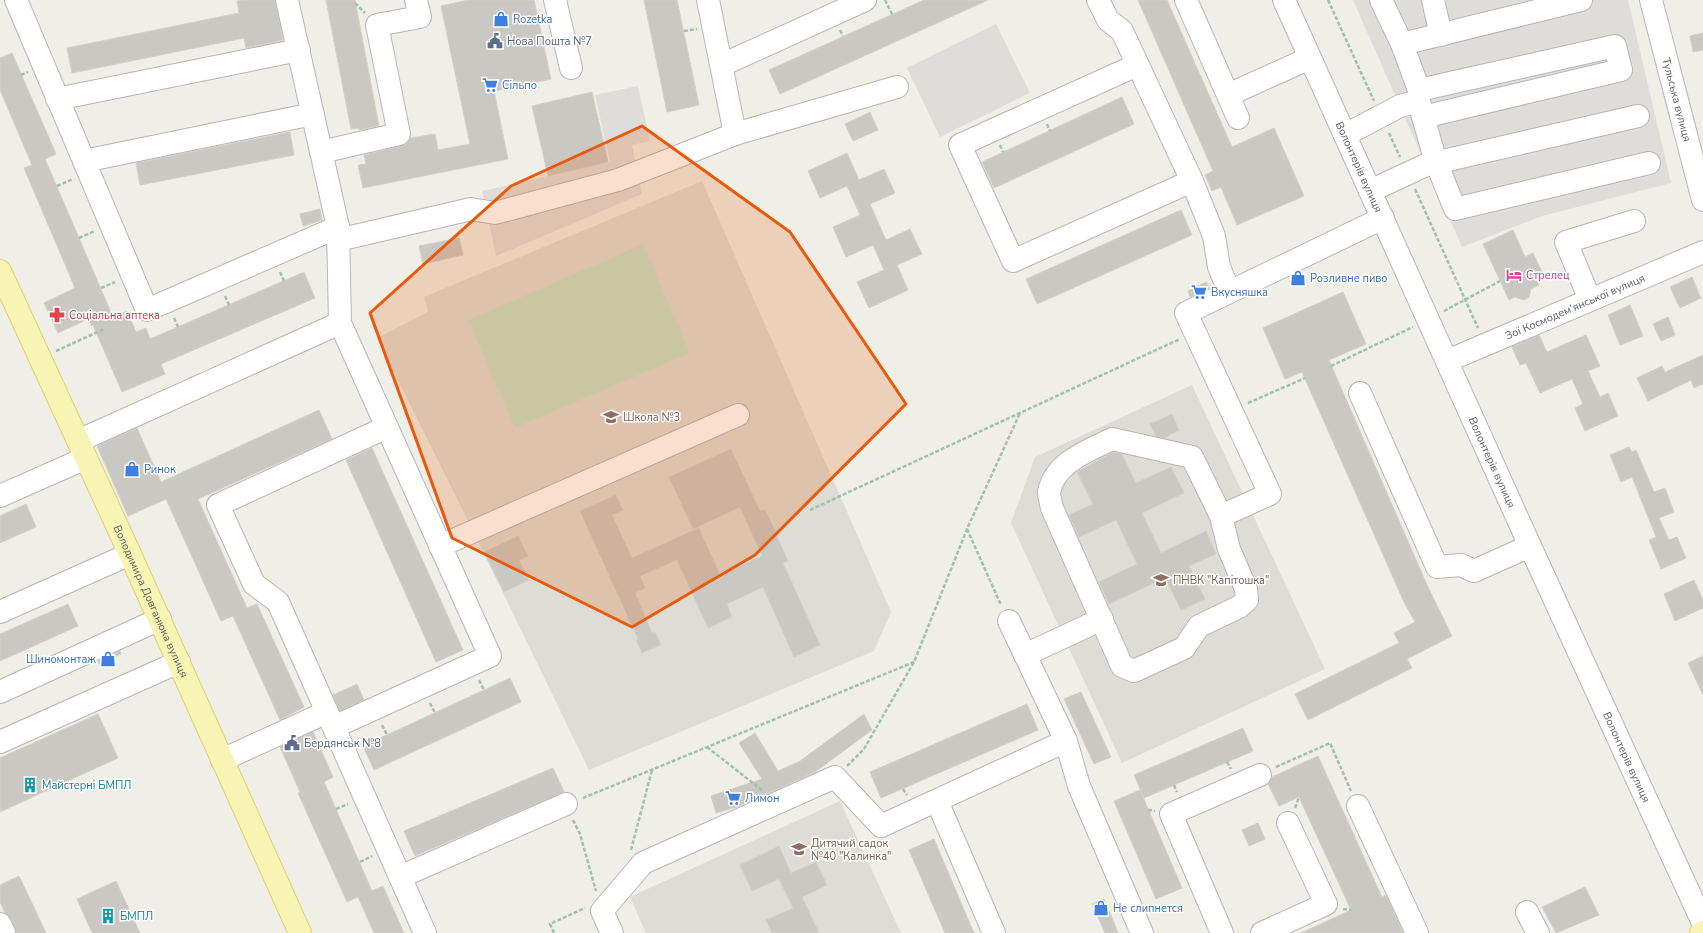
<svg xmlns="http://www.w3.org/2000/svg" width="1703" height="933" font-family="'Nunito Sans',sans-serif">
<style>
.industrial{fill:#deddd9}
.education{fill:#deddd5}
.green{fill:#c6e3ca}
.building{fill:#cac8c3;stroke:#d3d1c6}
.lines{fill:none;stroke-linecap:round;stroke-linejoin:round}
.minor-casing{stroke:#b4b6ba;stroke-width:24}
.major-casing{stroke:#e3d06c;stroke-width:24}
.path{stroke:#9fc2ad;stroke-width:2.5;stroke-dasharray:4 2;stroke-linecap:butt}
.minor{stroke:#fff;stroke-width:22}
.major{stroke:#f7f4b4;stroke-width:22}
.marked{fill:#e8590c;fill-opacity:0.2;stroke:#e8590c;stroke-width:3;stroke-linejoin:round}
.labels{text-anchor:middle;dominant-baseline:central;stroke-width:3;stroke-linejoin:round;paint-order:stroke}
.shop-label{font-size:11px;fill:#366cbe;stroke:#fff;text-anchor:start}
.service-label{font-size:11px;fill:#4e5e75;stroke:#fff;text-anchor:start}
.street-label{font-size:11px;fill:#5e6165;stroke:#fff}
.hotel-label{font-size:11px;fill:#b23c85;stroke:#fff;text-anchor:start}
.health-label{font-size:11px;fill:#be3a42;stroke:#fff;text-anchor:start}
.education-label{font-size:11px;fill:#785e54;stroke:#fff;text-anchor:start}
.culture-label{font-size:11px;fill:#0d838f;stroke:#fff;text-anchor:start}
</style>
<rect width="100%" height="100%" fill="#efeee7"/>
<g class="industrial">
<path d="M1353 0H1628L1671 183 1542 216 1462 247Z"/>
<path d="M996 24 1030 93 940 137 907 68Z"/>
<path d="M638 86 650 141 632 145 642 194 496 256 482 191 610 162 595 95Z"/>
</g>
<g class="education">
<path d="M702 181 891 612 874 651 589 770 472 529 377 338 428 312 424 297Z"/>
<path d="M1192 385 1325 669 1122 763 1011 523 1035 457Z"/>
<path d="M840 801 901 933H646L630 897Z"/>
</g>
<path class="green" d="M643 244 690 353 515 428 468 320Z"/>
<g class="building">
<path d="M244 0H275L283 40 246 48 244 38 72 73 67 48 239 13 237 1Z"/>
<path d="M326 0H355L379 126 359 130V128L351 129Z"/>
<path d="M468 0H534L551 79 494 91 508 159 363 188 358 165 366 164 364 155 402 146 407 143 411 138 435 134 438 150 470 144 441 6Z"/>
<path d="M644 0H677L699 105 667 112Z"/>
<path d="M924 0H988L780 94 769 70Z"/>
<path d="M1138 0H1167L1232 147 1274 128 1304 196 1237 225 1221 187 1212 191 1205 175 1213 171Z"/>
<path d="M1703 33V50L1693 52 1690 36Z"/>
<path d="M12 53 56 154 45 159 113 317 127 311 136 332 146 328 150 339 304 272 315 298 161 364 165 374 122 392 93 325 92 326 88 319 58 333 44 303 75 288 24 168 32 165 0 90V58Z"/>
<path d="M592 92 608 162 548 176 532 106Z"/>
<path d="M1122 97 1134 124 994 188 982 162Z"/>
<path d="M870 112 878 130 853 141 845 124Z"/>
<path d="M290 132 294 155 140 185 136 163Z"/>
<path d="M847 153 859 180 884 169 895 193 870 204 886 240 910 229 922 254 897 265 908 290 869 308 857 282 884 270 873 245 846 257 833 227 860 215 847 186 820 198 808 171Z"/>
<path d="M320 209 322 220 303 226 300 214Z"/>
<path d="M1181 210 1192 235 1037 304 1026 279Z"/>
<path d="M1513 230 1525 257 1533 253 1544 276 1536 280 1539 285 1531 289 1529 297 1524 300 1515 297 1509 300 1483 244Z"/>
<path d="M459 238 463 255 423 264 419 246Z"/>
<path d="M1692 277 1701 298 1680 308 1670 287Z"/>
<path d="M1206 282 1209 288 1190 297 1188 291Z"/>
<path d="M1343 292 1366 344 1329 360 1427 585 1452 636 1407 659 1412 668 1308 720 1295 694 1399 643 1394 633 1415 622 1404 602 1302 372 1285 379 1263 328Z"/>
<path d="M1630 305 1643 336 1620 345 1608 315Z"/>
<path d="M1668 317 1675 335 1661 341 1653 324Z"/>
<path d="M1539 335 1547 352 1586 335 1600 366 1588 371 1600 397 1608 393 1618 416 1585 431 1575 408 1583 404 1572 379 1540 393 1526 363 1520 365 1512 347Z"/>
<path d="M1703 355V384L1694 388 1691 380 1648 401 1637 378 1662 366 1665 372Z"/>
<path d="M319 410 332 439 198 499 247 608 257 604 304 707 280 720 233 616 221 621 166 499 128 516 97 446 137 428 161 482Z"/>
<path d="M1172 414 1179 430 1164 438 1156 436 1150 424Z"/>
<path d="M1629 447 1632 452 1636 450 1654 492 1665 488 1674 512 1659 518 1669 540 1677 537 1686 558 1661 569 1649 540 1656 537 1632 477 1621 482 1610 455Z"/>
<path d="M372 448 463 650 436 662 346 460Z"/>
<path d="M731 449 760 511 765 509 788 561 783 563 820 645 794 657 763 587 727 604 732 617 708 628 677 560 640 576 645 588 635 593 652 633 655 632 661 645 642 653 636 640 638 639 580 511 616 495 623 510 612 515 632 558 699 528 720 575 762 556 740 507 693 529 669 477Z"/>
<path d="M1114 452 1122 454 1136 483 1171 467 1184 493 1142 513 1161 553 1206 531 1216 554 1189 566 1205 599 1181 610 1165 578 1109 604 1099 582 1137 564 1116 520 1079 537 1069 515 1093 504 1077 472Z"/>
<path d="M26 504 36 527 0 543V516Z"/>
<path d="M518 536 528 556 519 560 529 580 504 592 484 552Z"/>
<path d="M1694 580 1703 600V608L1675 621 1664 594Z"/>
<path d="M68 604 78 626 0 661V634Z"/>
<path d="M120 651 121 654 99 664 98 661Z"/>
<path d="M1703 656V695L1688 663Z"/>
<path d="M510 678 521 702 374 770 363 746Z"/>
<path d="M357 684 364 700 340 711 333 695Z"/>
<path d="M1081 692 1111 757 1094 764 1064 699Z"/>
<path d="M1027 704 1038 730 881 798 870 772Z"/>
<path d="M98 714 118 758 0 812V758Z"/>
<path d="M864 714 872 730 815 772 740 806 716 813 711 796 762 779 739 743 755 733 778 771 800 761Z"/>
<path d="M1243 728 1253 751 1144 798 1134 775Z"/>
<path d="M313 732 333 777 324 782 372 891 383 886 404 933H374L358 897 347 902 298 793 300 792 280 747Z"/>
<path d="M1318 756 1382 897 1386 895 1403 933H1301L1351 910 1299 797 1279 806 1268 784 1272 777Z"/>
<path d="M553 768 564 792 415 856 404 831Z"/>
<path d="M1140 790 1182 888 1156 899 1114 801Z"/>
<path d="M1258 823 1265 839 1249 846 1242 830Z"/>
<path d="M934 839 970 924 974 933H945L909 850Z"/>
<path d="M779 846 791 873 816 862 827 885 802 897 819 933H772L766 920 793 908 779 879 752 891 740 865Z"/>
<path d="M19 876 46 933H16L11 919 5 913 0 902V885Z"/>
<path d="M116 881 140 933H92L77 899Z"/>
<path d="M1585 887 1599 915 1556 933 1542 907Z"/>
<path d="M1104 899 1111 915 1118 933H1105L1092 904Z"/>
</g>
<g class="lines">
<defs>
<g id="minor">
<path d="M16 0 147 310 338 227"/>
<path d="M287 0 338 227 340 323 490 656 334 727"/>
<path d="M555 0 571 68"/>
<path d="M708 0 735 134"/>
<path d="M1098 0 1108 20 1122 31 1192 181 1214 236 1219 267 1229 291"/>
<path d="M1186 0 1238 118"/>
<path id="s1" d="M1284 0 1530 546 1703 923"/>
<path d="M1381 0 1402 44 1419 90V101L1423 117 1621 70 1615 46 1419 90"/>
<path d="M1433 0 1441 35"/>
<path id="s2" d="M1651 0 1703 200"/>
<path d="M1402 44 1581 0"/>
<path d="M722 65 865 0"/>
<path d="M1137 65 960 145 1013 261 1192 181"/>
<path d="M1228 95 1310 58"/>
<path d="M57 99 299 50"/>
<path d="M1423 117 1436 162 1455 209 1649 163"/>
<path d="M1345 135 1400 106 1419 101"/>
<path d="M321 152 399 134 377 25 420 17 416 0"/>
<path d="M84 161 313 114"/>
<path d="M1370 191 1426 165 1638 116"/>
<path d="M338 240 471 209 495 213 618 180 735 134 897 87"/>
<path d="M1590 300 1566 242 1634 221"/>
<path id="s3" d="M1447 361 1703 252"/>
<path d="M1360 393 1437 567 1461 565 1474 571 1530 546"/>
<path d="M1112 439 1192 457 1221 516 1229 549 1246 589 1247 600 1239 607 1199 626 1184 648 1134 671 1122 666 1052 508C1051 503 1049 497 1049 492 1055 462 1088 451 1112 439Z"/>
<path d="M78 441 340 323"/>
<path d="M0 496 86 458"/>
<path d="M1221 516 1270 494 1186 313 1383 218"/>
<path d="M440 546 738 415"/>
<path d="M0 612 130 554"/>
<path d="M1009 621 1066 741"/>
<path d="M1025 655 1102 619"/>
<path d="M0 692 160 619"/>
<path d="M327 712 278 602 254 584 218 505 387 427"/>
<path d="M0 742 179 662"/>
<path d="M222 760 327 712 425 933"/>
<path d="M937 801 994 933"/>
<path d="M1358 806 1417 933"/>
<path d="M400 877 566 804"/>
<path d="M1527 912 1538 933"/>
<path d="M0 924 4 933"/>
<path d="M612 933 602 911 643 863 835 777 881 826 1066 741 1079 786 1142 933"/>
<path d="M1222 933 1171 814 1260 775"/>
<path d="M1262 933 1326 904 1288 823"/>
</g>
<g id="major">
<path id="s4" d="M0 271 130 554 300 933"/>
<path d="M1701 933 1703 932"/>
</g>
</defs>
<use href="#minor" class="minor-casing"/>
<use href="#major" class="major-casing"/>
<g class="path">
<path d="M885 0 892 14"/>
<path d="M1328 0 1374 101"/>
<path d="M355 3 365 13"/>
<path d="M840 30 843 36"/>
<path d="M684 31 697 29"/>
<path d="M21 75 28 72"/>
<path d="M1047 124 1050 131"/>
<path d="M1389 133 1400 157"/>
<path d="M1000 145 1003 152"/>
<path d="M57 186 73 179"/>
<path d="M1415 189 1478 328"/>
<path d="M79 238 95 231"/>
<path d="M280 272 284 281"/>
<path d="M101 288 115 282"/>
<path d="M225 296 229 305"/>
<path d="M1444 311 1500 281"/>
<path d="M174 318 178 327"/>
<path d="M56 351 104 329"/>
<path d="M1331 366 1413 327"/>
<path d="M1248 403 1305 378"/>
<path d="M810 510 1180 339"/>
<path d="M967 529 1001 605"/>
<path d="M479 680 484 690"/>
<path d="M430 703 435 713"/>
<path d="M382 725 387 735"/>
<path d="M707 747 763 791"/>
<path d="M1227 762 1231 769"/>
<path d="M847 766 864 749 914 662 967 529 1020 413"/>
<path d="M1276 767 1330 743 1351 791"/>
<path d="M1174 785 1177 792"/>
<path d="M903 789 907 795"/>
<path d="M583 798 914 662"/>
<path d="M1295 808 1299 797"/>
<path d="M336 809 348 804"/>
<path d="M1148 810 1155 811"/>
<path d="M573 820 580 834 596 891"/>
<path d="M631 850 652 770"/>
<path d="M360 862 372 856"/>
<path d="M1343 909 1351 910"/>
<path d="M554 933 550 924 585 908"/>
</g>
<use href="#minor" class="minor"/>
<use href="#major" class="major"/>
</g>
<path class="marked" d="M642 126 790 232 906 404 755 555 632 627 452 538 370 313 511 186Z"/>
<defs>
<symbol id="shop-bare" viewBox="-9 -9 18 18"><path d="M-5-2.5h2.3a2.7 3.5 0 0 1 5.4 0H5L5.5 6h-11ZM-1.5-2.5h3a1.5 2.3 0 0 0-3 0Z" fill="#3f7fe0" stroke="#fff" stroke-width="2.5" paint-order="stroke"/></symbol>
<symbol id="civic-bare" viewBox="-9 -9 18 18"><path d="M-.6-6.5H3V-4.5H.6V-3L4-1V1h2V6H-6V1h2V-1L-.6-3ZM-1.2 2.5V6h2.4V2.5Z" fill="#5c6f8a" stroke="#fff" stroke-width="2.5" paint-order="stroke"/></symbol>
<symbol id="supermarket-bare" viewBox="-9 -9 18 18"><path d="M-6-5.5h2.5l.6 2H6L4.5 2H-2.5L-4.4-4H-6ZM-1.5 3.2a1.3 1.3 0 1 0 .1 0ZM3 3.2a1.3 1.3 0 1 0 .1 0Z" fill="#3f7fe0" stroke="#fff" stroke-width="2.5" paint-order="stroke"/></symbol>
<symbol id="hotel-bare" viewBox="-9 -9 18 18"><path d="M-6-4.5h1.5V1H6V5H4.5V3h-9V5H-6ZM-4 0a1.8 1.8 0 1 1 3.6 0ZM.5 0V-2.5h3Q6-2.5 6 0Z" fill="#d1479c" stroke="#fff" stroke-width="2.5" paint-order="stroke"/></symbol>
<symbol id="pharmacy-bare" viewBox="-9 -9 18 18"><path d="M-2-6h4v4h4v4h-4v4h-4v-4h-4v-4h4Z" fill="#e0444e" stroke="#fff" stroke-width="2.5" paint-order="stroke"/></symbol>
<symbol id="school-bare" viewBox="-9 -9 18 18"><path d="M0-5L7-2L0 1L-7-2ZM-4 1L0 2.5L4 1V4Q0 6-4 4Z" fill="#8d6e63" stroke="#fff" stroke-width="2.5" paint-order="stroke"/></symbol>
<symbol id="building-bare" viewBox="-9 -9 18 18"><path d="M-4-6H4V6H1V3H-1V6H-4ZM-2.5-4.3h1.7v1.8h-1.7ZM.8-4.3h1.7v1.8H.8ZM-2.5-1h1.7V.8h-1.7ZM.8-1h1.7V.8H.8Z" fill="#0f9aa8" stroke="#fff" stroke-width="2.5" paint-order="stroke"/></symbol>
</defs>
<g fill-rule="evenodd">
<use href="#shop-bare" x="490" y="8" width="22" height="22"/>
<use href="#civic-bare" x="484" y="30" width="22" height="22"/>
<use href="#supermarket-bare" x="479" y="74" width="22" height="22"/>
<use href="#hotel-bare" x="1503" y="264" width="22" height="22"/>
<use href="#shop-bare" x="1287" y="267" width="22" height="22"/>
<use href="#supermarket-bare" x="1188" y="281" width="22" height="22"/>
<use href="#pharmacy-bare" x="46" y="304" width="22" height="22"/>
<use href="#school-bare" x="600" y="406" width="22" height="22"/>
<use href="#shop-bare" x="121" y="458" width="22" height="22"/>
<use href="#school-bare" x="1150" y="569" width="22" height="22"/>
<use href="#shop-bare" x="97" y="648" width="22" height="22"/>
<use href="#civic-bare" x="281" y="732" width="22" height="22"/>
<use href="#building-bare" x="19" y="774" width="22" height="22"/>
<use href="#supermarket-bare" x="722" y="787" width="22" height="22"/>
<use href="#school-bare" x="788" y="838" width="22" height="22"/>
<use href="#shop-bare" x="1090" y="897" width="22" height="22"/>
<use href="#building-bare" x="97" y="905" width="22" height="22"/>
</g>
<g class="labels">
<g class="shop-label">
<text x="513" y="19">Rozetka</text>
<text x="502" y="85">Сільпо</text>
<text x="1310" y="278">Розливне пиво</text>
<text x="1211" y="292">Вкусняшка</text>
<text x="144" y="469">Ринок</text>
<text x="96" y="659" text-anchor="end">Шиномонтаж</text>
<text x="745" y="798">Лимон</text>
<text x="1113" y="908">Не слипнется</text>
</g>
<g class="service-label">
<text x="507" y="41">Нова Пошта №7</text>
<text x="304" y="743">Бердянськ №8</text>
</g>
<g class="street-label">
<text stroke="none"><textPath href="#s2" startOffset="103">Тульська вулиця</textPath></text>
<text stroke="none"><textPath href="#s1" startOffset="183">Волонтерів вулиця</textPath></text>
<text stroke="none"><textPath href="#s3" startOffset="139">Зої Космодем’янської вулиця</textPath></text>
<text stroke="none"><textPath href="#s1" startOffset="507">Волонтерів вулиця</textPath></text>
<text stroke="none"><textPath href="#s4" startOffset="363">Володимира Довганюка вулиця</textPath></text>
<text stroke="none"><textPath href="#s1" startOffset="831">Волонтерів вулиця</textPath></text>
</g>
<g class="hotel-label">
<text x="1526" y="275">Стрелец</text>
</g>
<g class="health-label">
<text x="69" y="315">Соціальна аптека</text>
</g>
<g class="education-label">
<text x="623" y="417">Школа №3</text>
<text x="1173" y="580">ПНВК "Капітошка"</text>
<text x="811" y="843">Дитячий садок<tspan x="811" dy="13">№40 "Калинка"</tspan></text>
</g>
<g class="culture-label">
<text x="42" y="785">Майстерні БМПЛ</text>
<text x="120" y="916">БМПЛ</text>
</g>
</g>
</svg>
